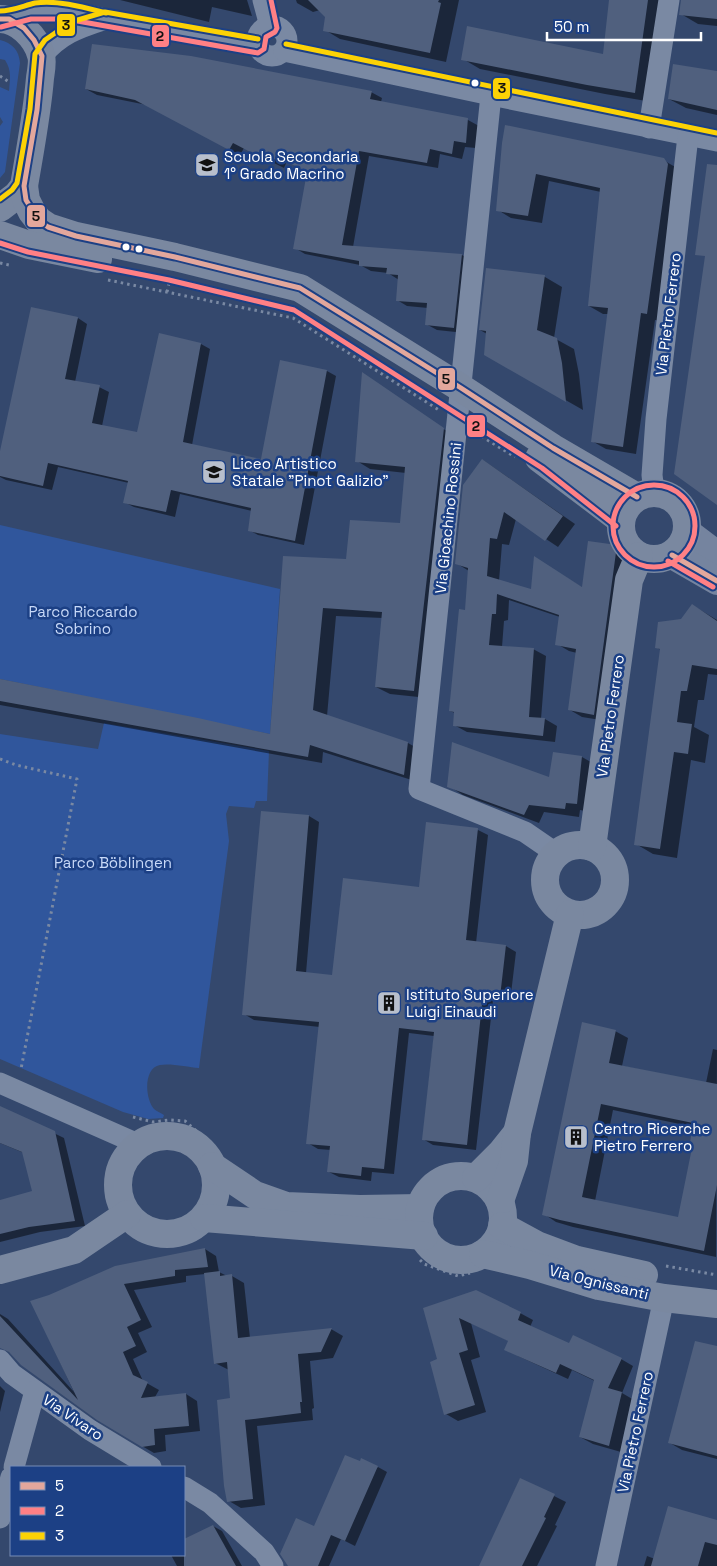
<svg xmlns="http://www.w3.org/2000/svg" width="717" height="1566" font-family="'Space Grotesk',sans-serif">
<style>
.green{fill:#30569c}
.shadow{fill:#0007;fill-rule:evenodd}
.building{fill:#50607e;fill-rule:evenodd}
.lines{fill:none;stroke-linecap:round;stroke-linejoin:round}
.path{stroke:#7a89a3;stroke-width:3;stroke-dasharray:2.5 4;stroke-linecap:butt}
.street{stroke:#7a89a3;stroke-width:21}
.secondary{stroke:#75849f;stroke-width:28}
.primary{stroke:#7a88a0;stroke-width:28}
.bus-1-casing{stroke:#1c4085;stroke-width:9}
.bus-2-casing{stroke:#1c4085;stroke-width:9}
.bus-3-casing{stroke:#1c4085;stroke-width:9}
.bus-1{stroke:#e3a79c;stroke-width:5}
.bus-2{stroke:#ff8085;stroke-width:5}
.bus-3{stroke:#fcd205;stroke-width:5}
.bus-dot{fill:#fff;stroke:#1c4085;stroke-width:2}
.labels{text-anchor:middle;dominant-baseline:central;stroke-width:5;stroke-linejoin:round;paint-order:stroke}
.poi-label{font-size:15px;fill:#fff;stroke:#1c4085;text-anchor:start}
.street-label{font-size:15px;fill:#fff;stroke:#1c4085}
.park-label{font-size:15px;fill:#c8d9f8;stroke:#1c4085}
.line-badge{stroke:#1c4085;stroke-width:2}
.pale-badge-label{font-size:14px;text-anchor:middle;font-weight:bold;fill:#111}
</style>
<rect width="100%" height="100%" fill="#34486d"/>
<g class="green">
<path d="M0 40C12 43 19 50 20 63L5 172 0 178V126L3 122 0 117V87L9 91C10 79 12 71 5 60L0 59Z"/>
<path d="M0 525 280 589 270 734 0 679Z"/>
<path d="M104 723 269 751 267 801H256L254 808 229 806 226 814 229 841 199 1068C188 1067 170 1063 160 1065 143 1068 145 1099 154 1109 156 1111 161 1113 164 1115L163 1118 148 1119 123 1112 0 1059V734L98 749Z"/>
</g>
<g class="shadow">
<path d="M120 0H247L252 16 212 7 209 22Z"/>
<path d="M296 0H459L446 62 340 39 325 30 326 16 320 10 313 12 297 3Z"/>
<path d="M611 0H666L652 102 605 94 480 69 463 59 604 55Z"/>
<path d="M682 0H717V26L698 24 681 14Z"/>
<path d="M717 73V115L686 108 669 99Z"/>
<path d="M86 89 371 92 382 98 381 102 468 120 479 126 476 148 465 147 462 159 440 154 438 168 369 156 353 247 462 255 472 261 465 333 437 330 426 324 428 308 407 306 397 300 399 280 388 273 371 271 360 265 305 254 295 248 309 172 287 161 284 168 244 148 240 155 147 105 97 95Z"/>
<path d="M503 143 663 160 677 168 661 321 655 320 636 454 606 449 592 441 609 314H603L589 306 601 192 549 181 542 223 511 218 498 210Z"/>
<path d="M487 270 545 277 562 287 554 338 574 349 579 374 583 410 485 354 487 334 480 330Z"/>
<path d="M78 318 87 324 75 382 99 387 109 392 102 426 137 433 201 344 210 349 192 445 262 461 281 361 327 371 336 376 304 545 258 535 249 530 252 511 180 494 175 517 134 507 124 502 129 483 58 467 52 490 6 480 0 477V459Z"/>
<path d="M363 374 448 432 428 698 390 694 376 687 383 618 336 616 327 716 408 743 422 751 418 782 323 752 322 763 0 705V680L271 735 285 557 347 561 401 524 406 473 370 469 357 461Z"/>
<path d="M483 460 575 524 558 547 516 519 509 545 502 544 499 581 532 590 535 558 583 588 589 542 617 546 629 553 607 721 582 717 570 710 577 653 569 651 557 644 560 617 509 600 508 620 504 621 502 647 533 649 546 656 541 719H545L557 726 555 742 467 732 454 725 455 713 450 711 466 611 469 571 456 563Z"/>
<path d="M692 605 717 620V675L708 674 704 700H698L694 727 709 735 705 763 691 760 677 858 653 854 636 844 661 650 656 647 682 620Z"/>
<path d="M582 757 596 765 591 812 580 810 579 817 544 812 539 823 463 795 449 786 551 779Z"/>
<path d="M262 812 309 816 319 822 306 973 333 976 478 830 488 835 476 943 506 946 516 952 510 1002 493 1000 476 1150 433 1145 423 1139 434 1036 409 1033 394 1174 372 1172 371 1181 339 1177 329 1172 331 1150 318 1149 308 1143 320 1027 254 1020 244 1014Z"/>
<path d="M615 1031 628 1038 622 1066 706 1083 713 1049 717 1050 716 1257 573 1227 556 1222 544 1214ZM613 1110 694 1127 691 1142 694 1144 679 1218 595 1201Z"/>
<path d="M0 1107 64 1138 85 1226 40 1232 0 1242V1201L34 1192 24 1153 0 1143Z"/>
<path d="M205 1249 216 1256 219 1272 227 1276H232L244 1283 250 1338 331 1329 343 1336 333 1358 310 1361 314 1408 312 1409 313 1420 257 1426 265 1505 241 1508 229 1501 232 1400 229 1370 215 1363 205 1274 186 1276V1282L134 1290 152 1327 138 1333 147 1352 133 1359 143 1381 159 1390 155 1397 186 1394 197 1401 200 1431 165 1435 166 1451 154 1453 142 1446 13 1354 0 1346V1314L8 1319 74 1392 32 1302Z"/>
<path d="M424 1309 520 1313 533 1320 530 1327 569 1345 621 1359 633 1366 622 1393 634 1400 621 1452 593 1444 580 1437 595 1381 572 1370 568 1379 518 1356 509 1341 471 1323 480 1357 471 1360 486 1412 458 1421 446 1414 438 1360Z"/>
<path d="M717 1348V1459L682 1450 670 1443Z"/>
<path d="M0 1386 5 1391 0 1412Z"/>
<path d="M378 1467 387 1472 355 1546 341 1539 329 1566H289L314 1527Z"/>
<path d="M520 1479 566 1502 555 1525 557 1526 537 1566H480Z"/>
<path d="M717 1521V1566H644L647 1556 655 1559Z"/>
<path d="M213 1526 222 1531 242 1566H177L171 1555H184V1541Z"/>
</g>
<g class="building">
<path d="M308 0H439L438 2 441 3 430 53 323 31 325 17Z"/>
<path d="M609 0H648L635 93 587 85 461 60 467 26 603 54Z"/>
<path d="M681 0H717V19L679 15Z"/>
<path d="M92 44 191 56 372 91 370 99 468 118 466 143 454 141 452 154 430 149 427 163 359 151 342 245 462 254 454 328 425 325 427 303 396 301 398 275 386 274 387 268 359 266V261L293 249 307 172 276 156 273 164 233 143 229 150 135 100 85 89Z"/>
<path d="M673 64 717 71V110L668 99Z"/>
<path d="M505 125 664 158 668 164 647 314 641 313 623 447 591 442 608 308 588 306 600 188 536 174 528 216 496 211 502 143Z"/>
<path d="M707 164 717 165V505L674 474 705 256 695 255Z"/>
<path d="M486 268 545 275 537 330 557 338 562 363 566 402 484 355 486 331 479 330Z"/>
<path d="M31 307 78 317 65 379 100 385 92 423 137 432 159 333 201 343 183 442 261 459 280 360 327 370 295 541 248 531 251 508 171 490 166 512 123 503 128 481 48 463 43 486 0 476V451Z"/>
<path d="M362 372 444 428 414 691 375 687 382 612 323 608 313 710 408 742 404 775 310 745 308 757 0 701V679L198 718 270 734 283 556 346 559 350 520 400 523 405 467 355 462Z"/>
<path d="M482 459 563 516 545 541 504 512 497 539 490 538 487 576 531 589 534 556 582 587 588 541 617 545 594 715 568 710 576 649 555 645 559 615 497 594 496 614H492L489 645 534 648 529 717 545 718 543 736 453 726 454 712 449 711 459 609 465 610 468 568 455 564 463 485Z"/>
<path d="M692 604 717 621V669L692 665 687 691H681L677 722 692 724 688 754 674 752 660 849 634 845 660 649 655 648 658 622 681 619Z"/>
<path d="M452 742 549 777 553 752 582 756 577 804 566 803 565 809 529 805 524 815 447 787Z"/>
<path d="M261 811 309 815 296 971 332 975 343 878 419 887 426 822 478 828 466 940 506 945 500 997 483 995 467 1145 422 1140 434 1032 399 1028 384 1169 362 1167 361 1176 327 1172 330 1146 306 1144 319 1022 242 1015Z"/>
<path d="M582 1022 616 1030 609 1063 717 1084V1185L704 1251 560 1220 542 1215ZM601 1104 693 1123 690 1143H693L678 1217 582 1197Z"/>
<path d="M0 1106 55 1131 75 1221 29 1227 0 1234V1200L32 1191 22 1152 0 1143Z"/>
<path d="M205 1248 208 1267 175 1270V1276L124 1284 141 1320 127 1327 136 1346 123 1352 133 1375 148 1382 141 1398 186 1393 189 1426 154 1429 155 1445 142 1447 97 1420 21 1365 9 1352 0 1348V1316L78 1400 30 1301 49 1295 115 1266Z"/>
<path d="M220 1271V1276L232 1274 238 1338 332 1328 321 1352 298 1354 302 1402H300L301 1413 245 1420 253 1499 227 1502 224 1486 217 1400 230 1398 227 1362 214 1364 204 1273Z"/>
<path d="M476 1290 521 1312 518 1320 569 1343 573 1335 622 1358 608 1388 622 1392 609 1446 579 1437 594 1380 560 1364 556 1373 504 1350 508 1341 459 1318 468 1350 459 1353 475 1405 444 1415 430 1362 437 1359 423 1308Z"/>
<path d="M695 1341 717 1346V1456L668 1443Z"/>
<path d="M345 1455 360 1461 361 1458 378 1466 345 1541 331 1535 318 1566H288L280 1554 296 1518 314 1526Z"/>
<path d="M520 1478 555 1494 544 1517 546 1518 522 1566H479Z"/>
<path d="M668 1506 717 1520V1545L705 1542 698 1566H651Z"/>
<path d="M213 1525 236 1566H184V1539Z"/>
</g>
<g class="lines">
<g class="path">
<path d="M0 76 9 82"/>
<path d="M0 263 9 265"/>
<path d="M108 280 293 318 439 410"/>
<path d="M167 292 170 279"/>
<path d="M476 433 515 457"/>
<path d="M674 491 687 502 691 510"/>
<path d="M0 759 16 765 77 779 21 1069"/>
<path d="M133 1117 153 1122 170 1120 185 1121 210 1143"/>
<path d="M420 1260 424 1264 458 1276 470 1273"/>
<path d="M666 1266 717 1275"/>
</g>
<g class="street">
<path d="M263 0 270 26"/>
<path d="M9 19C20 15 32 10 44 10 63 9 85 14 104 19L257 46"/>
<circle cx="272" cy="41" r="15"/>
<path d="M284 51 491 95 717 141"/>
<path d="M42 56C59 35 78 28 103 20"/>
<path d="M491 95 419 789 525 832 557 854"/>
<path d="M649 128 669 0"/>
<path d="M654 492 652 475 656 419 688 136"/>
<path d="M0 1083 138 1144"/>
<path d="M0 1360 12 1374 90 1430 151 1467"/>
<path d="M14 1467 35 1391"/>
<path d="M184 1487 210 1503 264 1552 273 1566"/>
<path d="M0 1518 11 1477"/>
<path d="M606 1566 664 1298"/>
</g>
<g class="secondary">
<path d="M687 532 717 555"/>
<path d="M672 555 717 581"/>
</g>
<g class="primary">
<path d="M0 19C18 19 36 37 41 55 43 61 41 71 40 78 37 114 30 150 24 186L17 195 0 208"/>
<path d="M24 186 26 200 32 212 39 221 48 227 76 236 175 257 300 288 461 388 553 448 637 497"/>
<path d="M0 235 29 245 98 259"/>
<path d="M539 458 621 520"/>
<circle cx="654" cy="526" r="33"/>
<circle cx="580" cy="880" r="35"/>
<path d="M592 847 629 580 639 556"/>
<circle cx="167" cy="1185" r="49"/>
<path d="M212 1166 255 1195 286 1206 360 1209 420 1208"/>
<circle cx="461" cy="1218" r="42"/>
<path d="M476 1178 501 1153 517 1133"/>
<path d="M500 1201 514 1161 517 1133 570 914"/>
<path d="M204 1218 424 1236"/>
<path d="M502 1226 537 1245 577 1260 644 1275"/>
<path d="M483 1254 530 1265 599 1286 664 1298 717 1304"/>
<path d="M0 1270 74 1250 127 1214"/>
</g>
<defs>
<g id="bus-1">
<path d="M0 19H9L24 28 34 40 42 56 37 110 24 186 26 200 39 221 48 227 76 236 175 257 300 288 461 388 553 448 637 497"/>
<path d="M672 555 717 581"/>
</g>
<g id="bus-2">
<path d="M1 27 31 19H66L258 53 264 49 266 37 275 32 277 28 271 0"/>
<path d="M0 243 28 252 169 280 294 310 542 468 616 526"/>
<circle cx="654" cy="526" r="41"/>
<path d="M668 561 713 587"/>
</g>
<g id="bus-3">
<path d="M0 11C12 11 23 6 35 3 59 0 83 7 106 13"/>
<path d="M286 44 717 133"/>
<path d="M0 199 12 190 17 183 30 109 35 54 45 40 71 22 105 12 258 39"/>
</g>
</defs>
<use href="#bus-1" class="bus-1-casing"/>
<use href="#bus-2" class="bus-2-casing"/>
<use href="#bus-3" class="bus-3-casing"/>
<use href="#bus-1" class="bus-1"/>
<use href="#bus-2" class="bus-2"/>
<use href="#bus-3" class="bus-3"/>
</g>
<defs>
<symbol id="school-square" viewBox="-11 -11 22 22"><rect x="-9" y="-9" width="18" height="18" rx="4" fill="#b8bfcc" stroke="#1c4085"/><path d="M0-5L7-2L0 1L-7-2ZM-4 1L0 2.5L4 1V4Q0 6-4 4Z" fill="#111"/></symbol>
<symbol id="building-square" viewBox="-11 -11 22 22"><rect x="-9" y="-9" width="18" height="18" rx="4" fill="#b8bfcc" stroke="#1c4085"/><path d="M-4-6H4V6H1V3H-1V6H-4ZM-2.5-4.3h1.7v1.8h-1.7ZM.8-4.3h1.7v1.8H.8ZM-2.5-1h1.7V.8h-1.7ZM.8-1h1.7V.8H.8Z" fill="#111"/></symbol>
</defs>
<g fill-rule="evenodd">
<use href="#school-square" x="193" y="151" width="28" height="28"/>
<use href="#school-square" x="200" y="458" width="28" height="28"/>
<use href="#building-square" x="375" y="989" width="28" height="28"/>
<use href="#building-square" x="562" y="1123" width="28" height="28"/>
</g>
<g class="bus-dot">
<circle cx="475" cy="83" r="4.5"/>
<circle cx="126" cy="247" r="4.5"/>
<circle cx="139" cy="249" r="4.5"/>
</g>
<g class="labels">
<g class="poi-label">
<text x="224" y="156">Scuola Secondaria<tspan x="224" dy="17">1° Grado Macrino</tspan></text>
<text x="232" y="463">Liceo Artistico<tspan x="232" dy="17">Statale "Pinot Galizio"</tspan></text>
<text x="406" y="994">Istituto Superiore<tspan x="406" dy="17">Luigi Einaudi</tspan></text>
<text x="594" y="1128">Centro Ricerche<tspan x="594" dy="17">Pietro Ferrero</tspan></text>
</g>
<g class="street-label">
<text transform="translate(668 314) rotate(-83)">Via Pietro Ferrero</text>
<text transform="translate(448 518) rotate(-84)">Via Gioachino Rossini</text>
<text transform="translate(610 716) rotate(-82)">Via Pietro Ferrero</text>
<text transform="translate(599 1282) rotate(14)">Via Ognissanti</text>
<text transform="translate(73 1417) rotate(34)">Via Vivaro</text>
<text transform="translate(635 1432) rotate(-78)">Via Pietro Ferrero</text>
</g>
<g class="park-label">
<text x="83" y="611">Parco Riccardo<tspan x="83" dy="17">Sobrino</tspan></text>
<text x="113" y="862">Parco Böblingen</text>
</g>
</g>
<g class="line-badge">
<rect x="56" y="13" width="20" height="24" rx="5" fill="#fcd205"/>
<rect x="151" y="24" width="19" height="24" rx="5" fill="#ff8085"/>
<rect x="492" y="77" width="19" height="23" rx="5" fill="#fcd205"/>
<rect x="26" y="204" width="20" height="24" rx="5" fill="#e3a79c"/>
<rect x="437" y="367" width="19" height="24" rx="5" fill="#e3a79c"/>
<rect x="466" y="414" width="20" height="24" rx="5" fill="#ff8085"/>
</g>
<g class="pale-badge-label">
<text x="66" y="30">3</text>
<text x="160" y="41">2</text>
<text x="502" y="93">3</text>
<text x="36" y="221">5</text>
<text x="446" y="384">5</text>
<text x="476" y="431">2</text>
</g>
<rect x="10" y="1466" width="175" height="90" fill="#1c4085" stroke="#778cb6"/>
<rect x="20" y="1482" width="25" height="8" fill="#e3a79c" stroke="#778cb6"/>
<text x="55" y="1491" font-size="15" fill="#ffffff">5</text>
<rect x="20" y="1507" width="25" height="8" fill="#ff8085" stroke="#778cb6"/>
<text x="55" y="1516" font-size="15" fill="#ffffff">2</text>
<rect x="20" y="1532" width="25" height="8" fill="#fcd205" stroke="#778cb6"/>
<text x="55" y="1541" font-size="15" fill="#ffffff">3</text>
<path d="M547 32v8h154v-8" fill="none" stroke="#ffffff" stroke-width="2.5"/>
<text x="554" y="32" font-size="15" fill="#ffffff" stroke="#1c4085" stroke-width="4" paint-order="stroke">50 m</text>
</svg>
